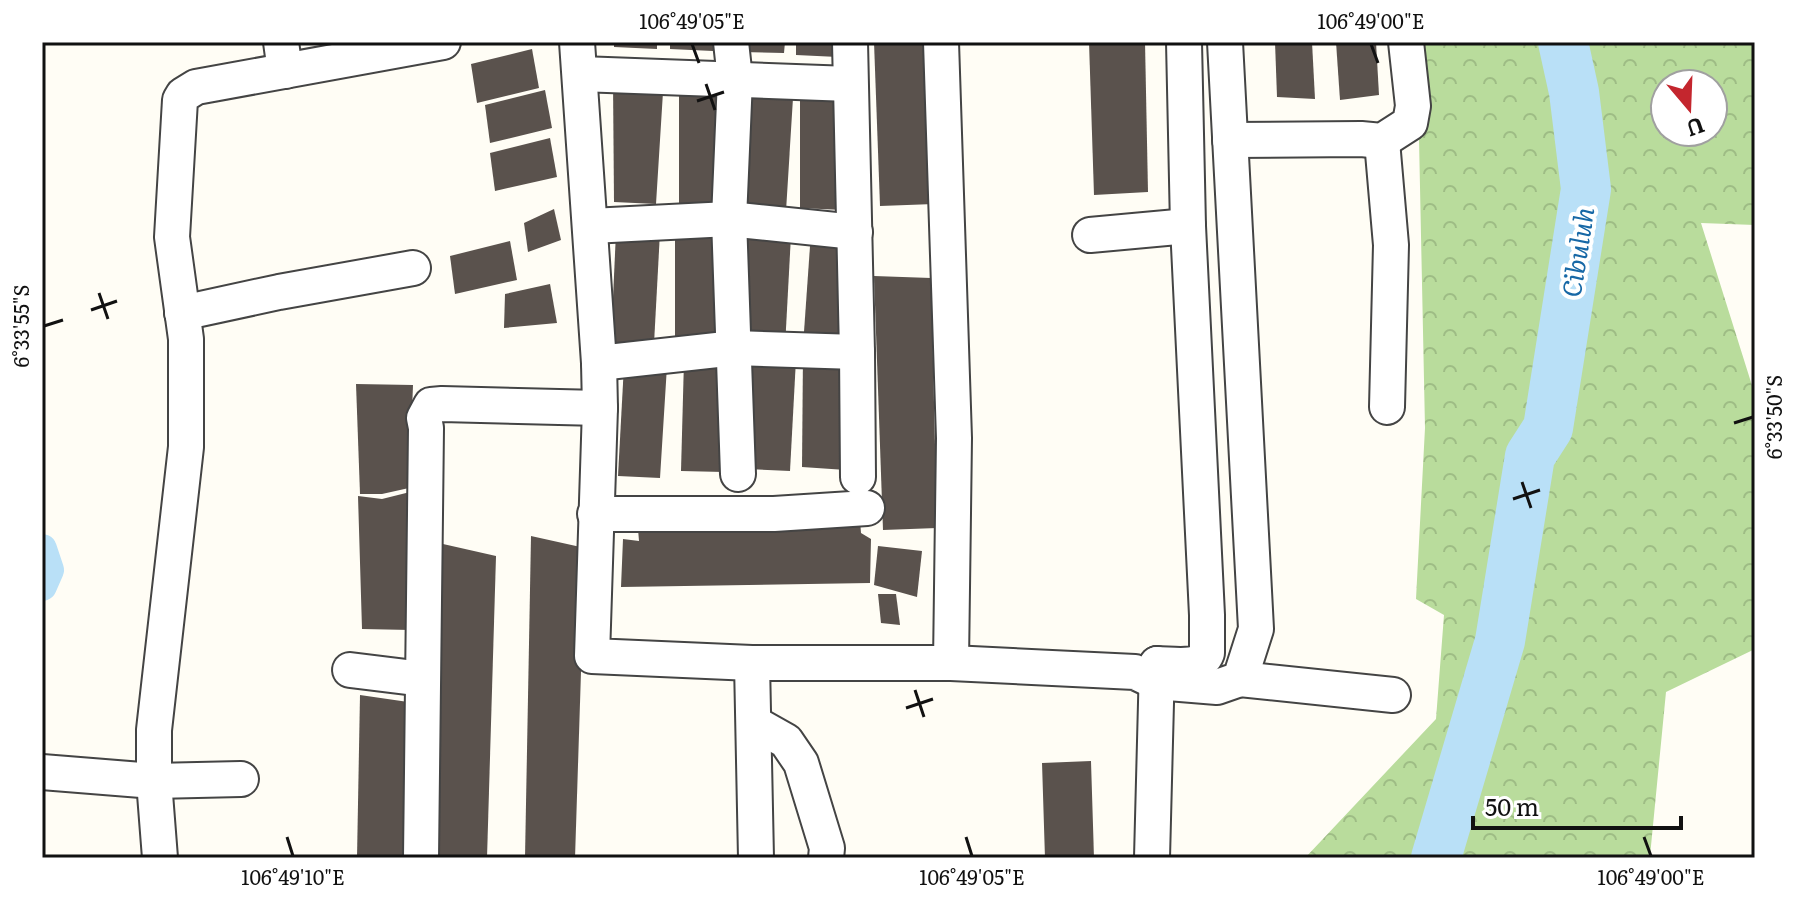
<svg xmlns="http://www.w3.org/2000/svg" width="1797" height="900" font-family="Literata,serif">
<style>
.forest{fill:url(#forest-crowns);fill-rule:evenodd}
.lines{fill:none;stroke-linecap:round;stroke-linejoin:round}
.canal{stroke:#b9e0f7;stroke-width:30}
.river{stroke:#b9e0f7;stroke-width:50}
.building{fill:#5a524d}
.minor-casing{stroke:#444;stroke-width:38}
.minor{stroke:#fff;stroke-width:34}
.ticks{fill:none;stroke:#111;stroke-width:3}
.labels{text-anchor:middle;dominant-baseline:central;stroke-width:8;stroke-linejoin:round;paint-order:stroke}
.water-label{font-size:26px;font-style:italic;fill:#1768a6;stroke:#fff}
.neatline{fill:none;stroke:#111;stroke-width:3}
.ticks-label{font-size:20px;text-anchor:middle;fill:#111}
</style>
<defs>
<pattern id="forest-crowns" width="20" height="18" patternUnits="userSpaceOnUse" patternTransform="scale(2)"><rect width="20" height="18" fill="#b9dc9c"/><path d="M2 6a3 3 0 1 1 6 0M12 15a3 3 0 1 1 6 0" fill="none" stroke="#9ebc85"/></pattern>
</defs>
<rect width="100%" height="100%" fill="#fffdf5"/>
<path class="forest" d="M1417 42H1755V225L1701 223 1755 395V649L1666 692 1650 856 1647 858H1305L1436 719 1444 615 1416 599 1425 428ZM1665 84H1713V132H1665Z"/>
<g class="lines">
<path class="canal" d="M42 549 49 570 42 586"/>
<path class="river" d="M1436 858 1500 641 1530 456 1548 428 1586 189 1574 92 1563 42"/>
</g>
<g class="building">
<path d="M614 42H657V49L614 47Z"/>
<path d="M670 42H714L713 51 670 49Z"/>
<path d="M741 42H785L784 53 741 52Z"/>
<path d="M796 42H839L838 57 796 55Z"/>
<path d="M874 42H930L934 204 880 206Z"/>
<path d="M1089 42H1145L1148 192 1094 195Z"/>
<path d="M1275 42H1312L1315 99 1277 97Z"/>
<path d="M1336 42H1376L1379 95 1340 100Z"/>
<path d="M532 49 539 88 477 103 471 64Z"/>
<path d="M613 82 663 92 656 204 614 202Z"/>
<path d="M679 87 728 97 722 209 679 206Z"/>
<path d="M800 88 849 98 843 210 800 208Z"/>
<path d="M743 89 793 98 786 211 743 208Z"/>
<path d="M545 90 552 128 490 143 485 105Z"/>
<path d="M550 138 557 177 495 191 490 153Z"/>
<path d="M554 209 561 240 528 252 524 223Z"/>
<path d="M742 225 791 235 785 347 742 345Z"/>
<path d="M675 227 724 237 718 349 675 347Z"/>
<path d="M616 232H660L654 344 611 342Z"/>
<path d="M811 232 848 237 847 348 803 346Z"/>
<path d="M510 241 517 280 455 294 450 256Z"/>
<path d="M874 276 931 278 937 528 883 530Z"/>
<path d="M550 284 557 323 504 328 505 294Z"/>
<path d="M747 349 796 359 790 471 747 469Z"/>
<path d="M803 354 846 359V470L802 467Z"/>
<path d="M684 360H730L724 472 681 471Z"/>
<path d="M624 365 667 366 660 478 618 476Z"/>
<path d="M356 384 413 385 409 488 382 494H360Z"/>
<path d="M414 491 411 630 362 629 358 496 382 499Z"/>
<path d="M860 520 861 533 871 539 870 583 621 587 623 539 639 541 638 529Z"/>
<path d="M531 536 585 548 575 858H525Z"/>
<path d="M443 544 496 556 487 858H437Z"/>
<path d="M878 546 922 551 917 597 874 585Z"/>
<path d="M878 594H896L900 625 881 623Z"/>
<path d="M360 695 415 703 414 858H357Z"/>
<path d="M1091 761 1094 858H1045L1042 763Z"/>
</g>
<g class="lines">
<defs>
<g id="minor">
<path d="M281 42 285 71"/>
<path d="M577 42 599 363 600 408 592 656 752 663H951L1135 672 1156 682 1217 687 1240 679 1256 629 1225 42"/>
<path d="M731 42 735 79 729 219 738 474"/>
<path d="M850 42 857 352 858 477"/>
<path d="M941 42 954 438 951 663"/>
<path d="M580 74 850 84"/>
<path d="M1230 140 1361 139 1382 141 1410 123 1413 106 1406 42"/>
<path d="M1382 141 1391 245 1387 407"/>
<path d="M591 226 729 219 855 232"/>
<path d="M1090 235 1188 226"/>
<path d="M182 313 279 292 413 268"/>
<path d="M599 363 735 348 857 352"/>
<path d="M595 514H774L867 508"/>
<path d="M752 663 756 858"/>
<path d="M1157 664C1173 664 1201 670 1207 653V615L1188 226 1184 42"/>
<path d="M350 670 423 679"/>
<path d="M1240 679 1393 695"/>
<path d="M754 723 786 741 801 763 827 848 826 858"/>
<path d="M42 772 154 781 241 779"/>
<path d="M160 858 154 781V730L186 447V339L172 237 180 100 183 95 196 87 443 42"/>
<path d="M421 858 426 428 424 418 431 405 442 404 600 408"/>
<path d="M1152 858 1157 664"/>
</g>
</defs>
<use href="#minor" class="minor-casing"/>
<use href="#minor" class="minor"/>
</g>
<path class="ticks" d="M692 44 699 63M1371 44 1378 63M706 84 715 110M697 101 724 92M99 293 108 319M91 310 117 301M44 326 63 320M1734 423 1753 417M1522 482 1531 508M1513 499 1540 490M915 690 924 717M906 708 933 699M287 837 293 856M966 837 972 856M1644 837 1651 856"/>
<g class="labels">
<g class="water-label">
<text transform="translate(1576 252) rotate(-81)">Cibuluh</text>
</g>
</g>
<rect width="1797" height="900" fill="none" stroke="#ffffff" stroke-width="88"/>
<g transform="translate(1689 108) rotate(161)"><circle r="38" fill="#ffffff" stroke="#a0a0a0" stroke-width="2"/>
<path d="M0-6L14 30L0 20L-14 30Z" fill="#c4262e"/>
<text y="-12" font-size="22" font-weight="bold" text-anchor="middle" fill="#111111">U</text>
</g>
<path d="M1473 816v12h208v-12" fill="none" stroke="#111111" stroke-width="4"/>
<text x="1485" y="816" font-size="24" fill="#111111" stroke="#ffffff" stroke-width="6" paint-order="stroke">50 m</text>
<rect x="44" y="44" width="1709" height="812" class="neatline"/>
<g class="ticks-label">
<text x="692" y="29">106°49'05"E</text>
<text x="1371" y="29">106°49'00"E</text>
<text transform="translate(22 326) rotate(-90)" y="7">6°33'55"S</text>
<text transform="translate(1775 417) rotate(-90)" y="7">6°33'50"S</text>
<text x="293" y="885">106°49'10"E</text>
<text x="972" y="885">106°49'05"E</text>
<text x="1651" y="885">106°49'00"E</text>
</g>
</svg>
